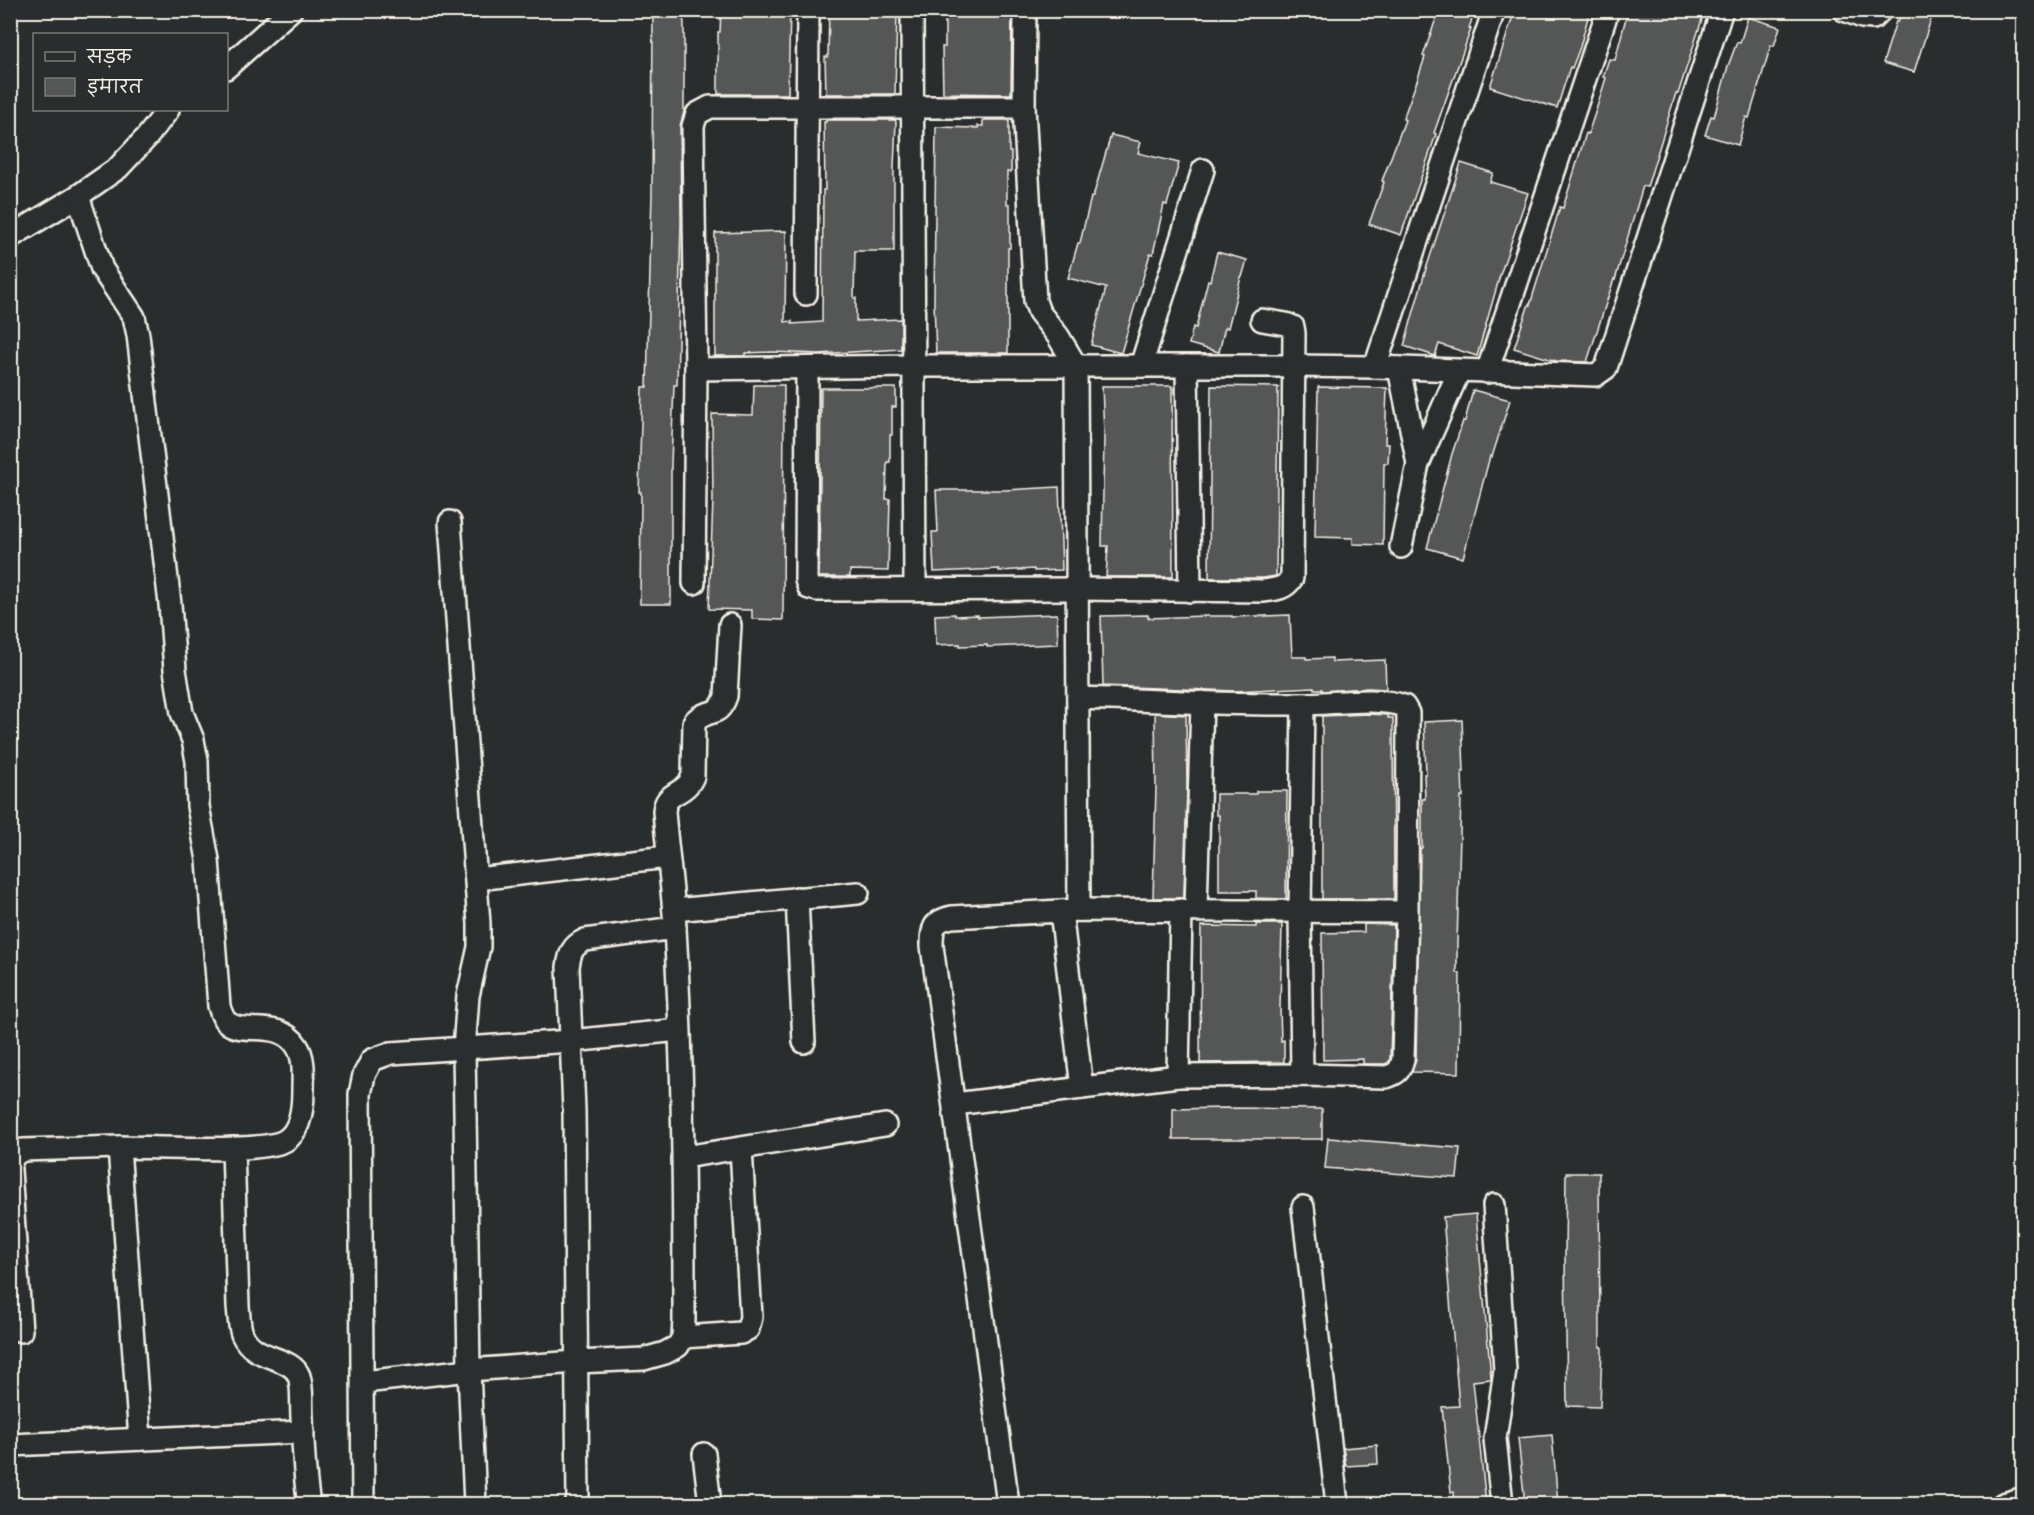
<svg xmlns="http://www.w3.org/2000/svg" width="2034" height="1515" font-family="Itim,'Playpen Sans Deva',sans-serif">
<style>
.building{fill:#555756;stroke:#f4f1e8;stroke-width:1.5}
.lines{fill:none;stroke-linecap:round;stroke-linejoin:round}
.street-casing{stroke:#f4f1e8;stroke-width:26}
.street{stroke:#2a2d2e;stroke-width:21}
</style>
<rect width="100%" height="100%" fill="#2a2d2e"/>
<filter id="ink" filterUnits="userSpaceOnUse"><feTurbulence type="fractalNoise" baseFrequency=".0167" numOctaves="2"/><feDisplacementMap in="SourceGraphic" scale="12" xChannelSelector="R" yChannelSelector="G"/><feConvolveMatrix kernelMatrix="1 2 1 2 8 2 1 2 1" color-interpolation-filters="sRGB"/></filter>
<g filter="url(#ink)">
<g class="building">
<path d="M653 10H683L684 27V112L680 126 681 222 677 385H674L671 464V604H640L641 492H639L642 387H647L652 192Z"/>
<path d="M721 10H790L788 94H718V32H720Z"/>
<path d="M829 10H897L895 94H826L825 57H828Z"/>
<path d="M983 10H1012L1011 94 943 93 942 47H945V16H982Z"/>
<path d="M1439 10H1475L1469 28 1471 29 1434 133 1436 134 1429 155 1401 235 1369 224 1384 182 1382 181 1405 120 1403 119 1418 78 1425 57 1423 56Z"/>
<path d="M1515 10H1590L1580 47 1572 68 1570 67 1557 108 1490 87Z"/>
<path d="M1628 10H1705L1678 94 1676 93 1647 187 1643 186 1615 280 1614 279 1587 362 1556 361 1514 348 1529 304 1530 305 1560 207 1563 208 1586 133 1588 134 1597 107 1606 78 1603 77 1609 59 1615 60Z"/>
<path d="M1902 10H1934L1914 72 1883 63 1896 21 1898 22Z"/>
<path d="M1748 17 1780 27 1774 46 1771 45 1749 118 1746 117 1738 145 1705 135 1711 116 1714 117 1728 66 1737 42 1740 43Z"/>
<path d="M826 120H895L896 122 894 167V251H855L854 298H856V321L901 319V349L818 354 773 352 745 353V356H715V233L786 231 785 322 792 321V324L822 322 823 190H825L824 122H826Z"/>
<path d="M983 120H1009V152H1011V172H1007V204H1010V248H1008V353H936L934 303 936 127 978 128V126H983Z"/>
<path d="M1111 135 1141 142 1138 153 1179 163 1167 205 1164 204 1153 254H1150L1121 353 1091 345 1106 288 1068 278 1078 243H1080L1091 197H1093Z"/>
<path d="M1461 163 1493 173 1490 182 1528 193 1501 272 1477 356 1439 344 1435 356 1404 346 1425 272Z"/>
<path d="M1217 252 1247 260 1242 277H1241L1228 328 1225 327 1219 352 1189 344 1193 327 1196 328 1208 280 1210 281Z"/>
<path d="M754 385H784L783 620 752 619V610L709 609 713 499 712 414 753 415Z"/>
<path d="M1102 386H1172L1173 577H1106L1108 546H1102L1104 435Z"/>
<path d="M1211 386 1278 387 1276 576 1263 578H1209Z"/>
<path d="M1318 387 1387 388 1385 444H1389L1388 463H1384L1383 545 1353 544V538L1315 537Z"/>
<path d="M821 388H896V407H892V435H890V462H887L886 499H890L888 571 850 570V577H819Z"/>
<path d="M1473 390 1510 400 1492 457 1490 456 1463 558 1427 548 1452 454 1463 421H1465Z"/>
<path d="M1059 487 1062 570 1034 571V569L999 571V569L934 572 932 532H938L936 490H1005Z"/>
<path d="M955 614V616L978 615V617L1057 614 1058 644 987 647V645L960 646V644L936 645 935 615Z"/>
<path d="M1148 615V618L1205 616H1232V617L1290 615 1292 657H1306V659L1332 658V662L1385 660 1386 689 1368 688 1322 691V689H1314V687L1235 691 1103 686 1101 616Z"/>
<path d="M1155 713 1186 715 1187 785 1184 898H1153L1156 787Z"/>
<path d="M1368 714 1387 715 1388 718H1393L1394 899H1322V716Z"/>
<path d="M1462 720 1464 772H1462L1463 797H1461L1457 945V973H1460L1459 1073 1412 1072 1416 1059 1420 848H1422V799H1425L1424 774H1426L1424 722Z"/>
<path d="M1256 791H1287L1286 899 1256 898V891H1219V815H1216V794H1256Z"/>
<path d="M1256 924H1282L1280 1008 1281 1041 1284 1040V1062L1200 1063 1201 926 1256 927Z"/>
<path d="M1364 924 1394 925 1390 1059 1388 1063 1384 1064H1363V1059L1323 1060 1322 933 1364 932Z"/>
<path d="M1225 1108 1322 1109V1139H1173V1109Z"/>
<path d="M1328 1138 1460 1148 1457 1178 1325 1168Z"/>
<path d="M1566 1173H1599L1600 1347H1602L1600 1407 1567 1406 1565 1256Z"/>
<path d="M1476 1214 1491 1377V1379L1473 1381 1486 1504H1455L1454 1492H1451L1442 1407 1459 1406 1443 1217Z"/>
<path d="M1552 1435 1558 1504H1525L1518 1438Z"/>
<path d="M1377 1445 1378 1464 1346 1466 1343 1448Z"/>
</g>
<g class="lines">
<defs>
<g id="street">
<path d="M912 10 915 589"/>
<path d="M1025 10 1024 107 1035 301 1039 312 1058 336 1076 366 1079 910"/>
<path d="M1844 10 1862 17 1873 18 1881 10"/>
<path d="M226 68 291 10"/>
<path d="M10 237 78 196 118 168 147 137 168 110"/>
<path d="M806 294 808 10"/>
<path d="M1141 366 1203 170"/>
<path d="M1187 366 1190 591"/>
<path d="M1375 367 1494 10"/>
<path d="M1399 368 1418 464"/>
<path d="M696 369 912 366H1293L1375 367 1596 375 1606 368 1722 10"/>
<path d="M807 369 806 580 809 588 817 590 1078 589 1264 591C1276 589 1285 589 1292 578L1294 333 1293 327 1286 324 1262 320"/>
<path d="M1487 372 1608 10"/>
<path d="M450 522 479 924V947L468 996 464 1049 469 1370 475 1504"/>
<path d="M1401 547 1418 464 1459 371"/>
<path d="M694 583 696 369 693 126 697 114 710 107H1024"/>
<path d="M477 879 667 857"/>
<path d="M797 898 804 1042"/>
<path d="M1196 909 1202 702"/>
<path d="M674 910 858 893"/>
<path d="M1061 911 1082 1088"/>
<path d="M1302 1075 1300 912 1303 704"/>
<path d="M1178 1076 1181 910"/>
<path d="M955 1104 1178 1076 1302 1075 1386 1077C1397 1074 1400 1071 1403 1059L1407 912 1408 713 1404 706C1377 696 1333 704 1304 704 1229 705 1153 700 1078 698"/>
<path d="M119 1147 140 1439"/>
<path d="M233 1148 238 1306C239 1315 239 1326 242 1334 254 1362 291 1355 299 1376 303 1388 301 1404 302 1417 303 1446 304 1476 309 1504"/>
<path d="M684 1157 885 1125"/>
<path d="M10 1165 14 1155 23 1150C55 1149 87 1148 119 1147 150 1147 265 1154 286 1140 301 1130 303 1107 303 1090 303 1076 305 1058 297 1046 278 1016 238 1039 224 1019 222 1015 220 1010 219 1006L208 860 198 806 197 761 193 740 182 713 175 670 170 604 138 335 134 317 102 269 78 196"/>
<path d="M10 1170 21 1331"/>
<path d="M1494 1205 1505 1370 1495 1439 1502 1504"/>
<path d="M1303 1207 1337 1504"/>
<path d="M683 1337 741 1333 748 1329 751 1317 741 1149"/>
<path d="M364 1382 469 1370 576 1362 644 1359 665 1353 678 1346 683 1337 684 1320C684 1189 683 1059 675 929 673 889 667 850 664 811 666 790 685 796 693 776L694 722C707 707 718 720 726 696L730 625"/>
<path d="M10 1445 303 1432"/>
<path d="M704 1454 710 1504"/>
<path d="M363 1504 360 1094 364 1075 372 1060 391 1053 571 1041 679 1030"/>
<path d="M576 1504 578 1500 574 1110 568 967C570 953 572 946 585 940L675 928"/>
<path d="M1008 1504 932 946C932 928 933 921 952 917L1079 910 1407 912"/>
<path d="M2003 1504 2024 1498"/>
</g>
</defs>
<use href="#street" class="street-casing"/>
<use href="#street" class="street"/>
</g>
</g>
<rect width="2034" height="1515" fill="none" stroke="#2a2d2e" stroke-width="36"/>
<rect x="18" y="18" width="1998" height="1479" fill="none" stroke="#f4f1e8" stroke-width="2" filter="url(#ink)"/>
<rect x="33" y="33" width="195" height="78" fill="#2a2d2e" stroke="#7b7b78" stroke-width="1.5"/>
<rect x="45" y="52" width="30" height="9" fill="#2a2d2e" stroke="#7b7b78" stroke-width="1.5"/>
<text x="87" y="63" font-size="18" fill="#f4f1e8">सड़क</text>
<rect x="45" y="78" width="30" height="18" fill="#555756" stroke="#7b7b78" stroke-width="1.5"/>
<text x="87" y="93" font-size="18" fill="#f4f1e8">इमारत</text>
</svg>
